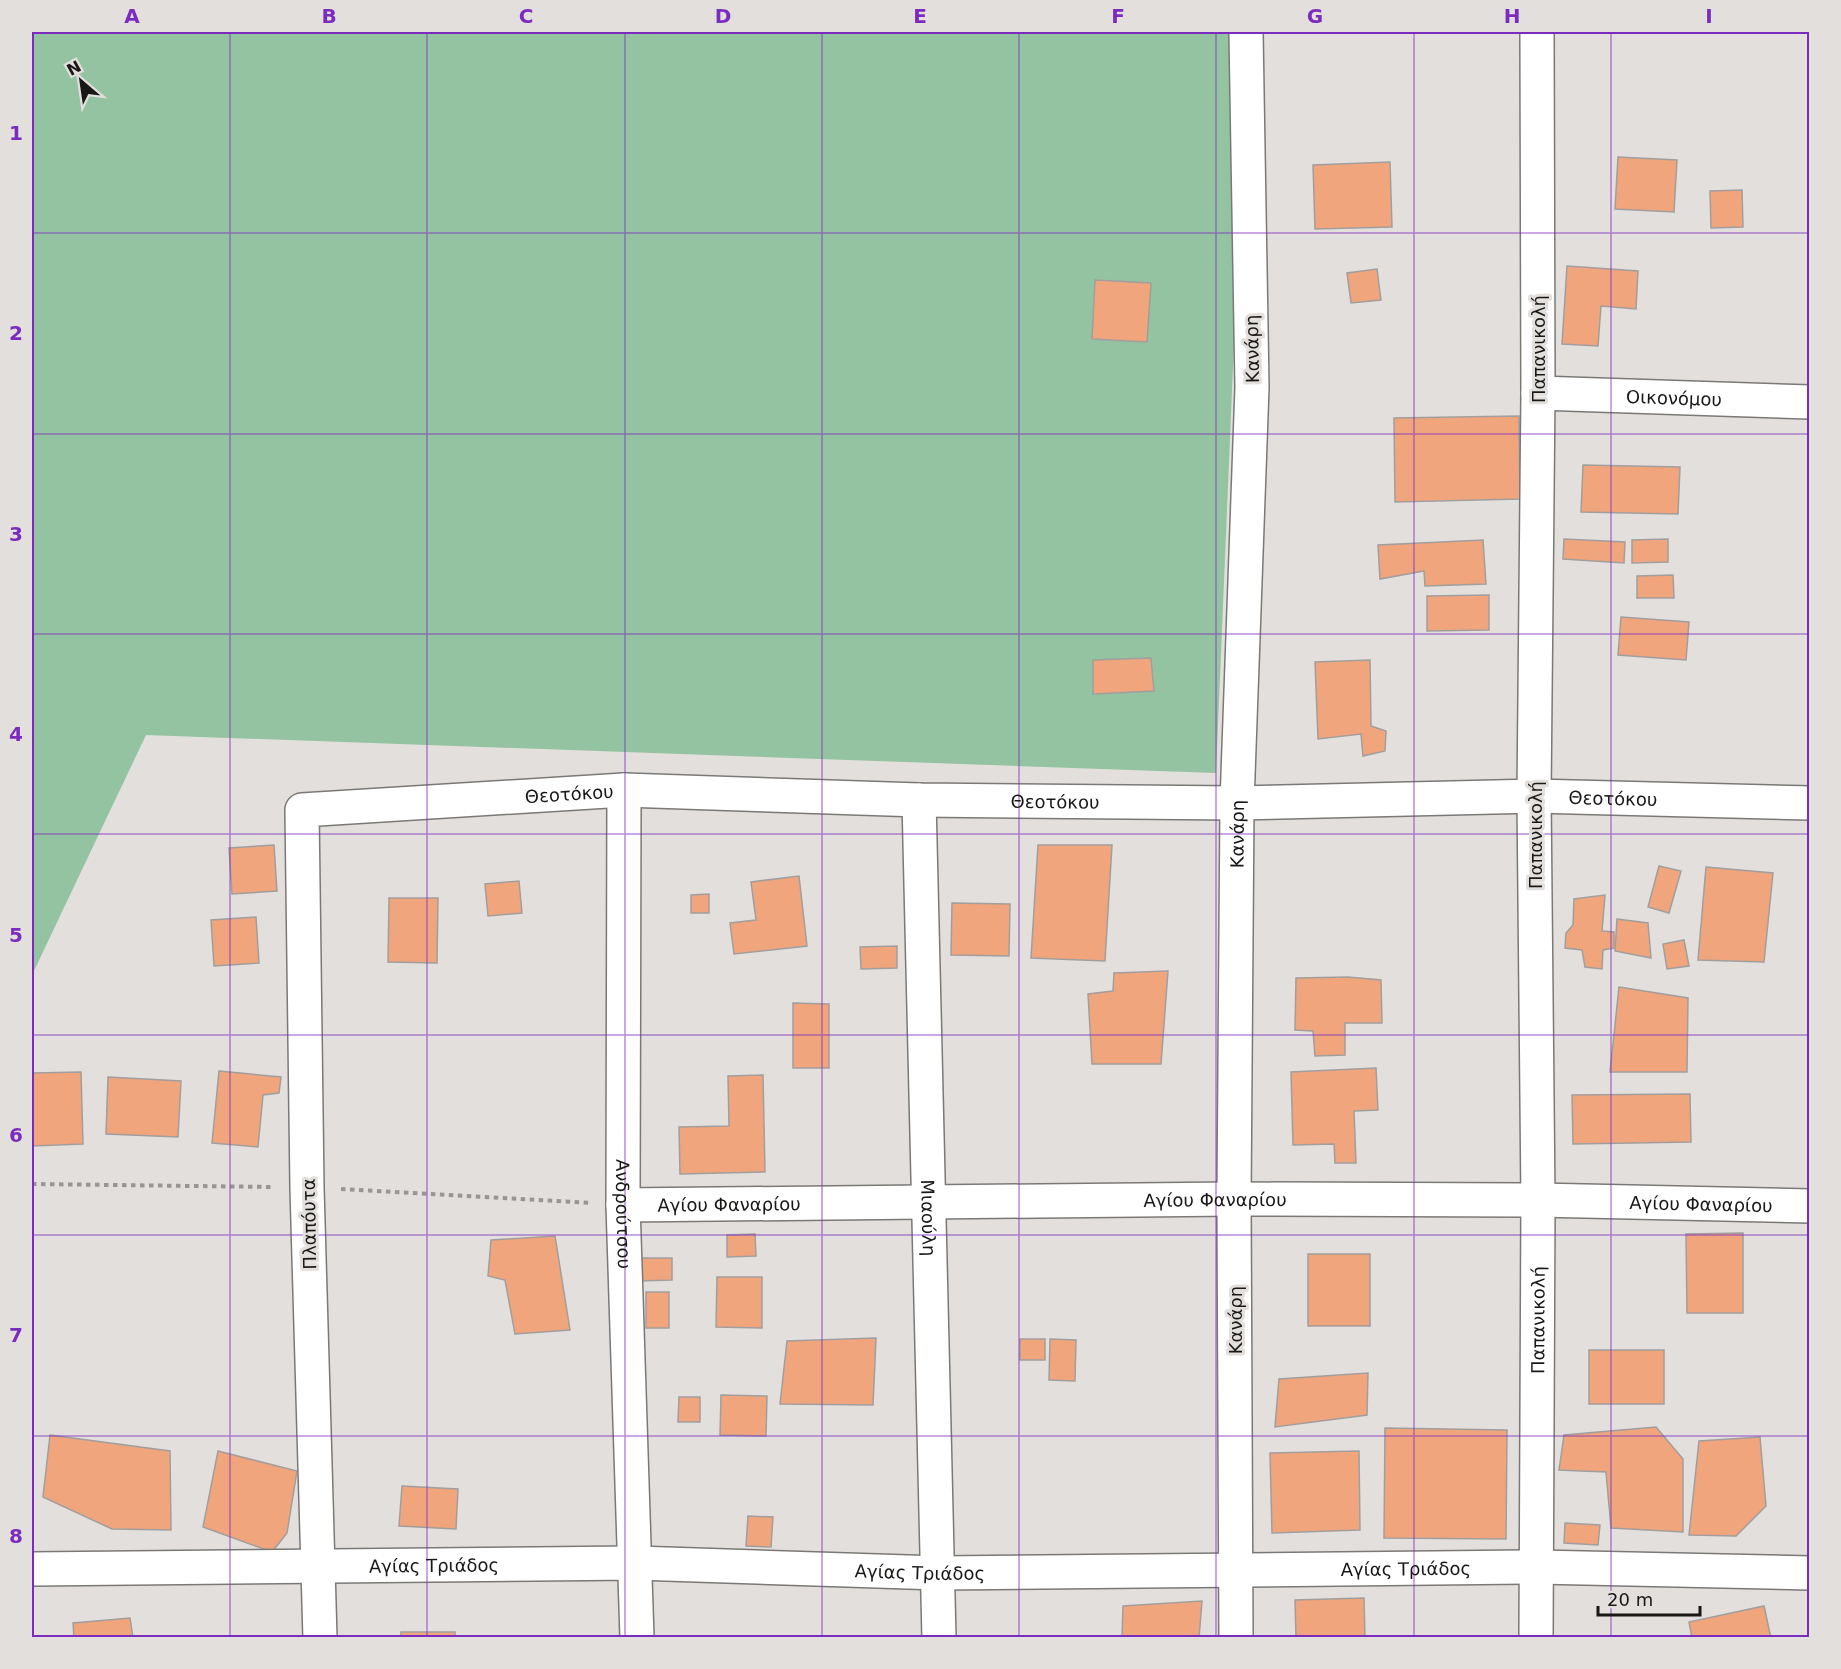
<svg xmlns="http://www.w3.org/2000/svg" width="1841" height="1669" font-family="'DejaVu Sans',sans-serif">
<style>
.green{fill:#93c3a0}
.building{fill:#f0a57c;stroke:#a29e9d;stroke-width:1.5}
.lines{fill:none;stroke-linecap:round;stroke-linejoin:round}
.minor-casing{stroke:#7b7976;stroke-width:36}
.path{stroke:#989694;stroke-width:4;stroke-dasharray:4.5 4.5;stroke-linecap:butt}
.minor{stroke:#fff;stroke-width:33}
.grid{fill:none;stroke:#7b2cbf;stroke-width:1.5;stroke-opacity:0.55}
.labels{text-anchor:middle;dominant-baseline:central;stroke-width:6;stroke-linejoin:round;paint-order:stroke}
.street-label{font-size:18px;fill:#191817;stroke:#e2dfdc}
.neatline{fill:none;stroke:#7b2cbf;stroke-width:2}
.grid-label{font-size:20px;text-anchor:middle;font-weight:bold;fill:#7b2cbf}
</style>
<rect width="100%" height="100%" fill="#e2dfdc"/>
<path class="green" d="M32 32H1247L1216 773 146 735 32 975Z"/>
<g class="building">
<path d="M1618 157 1677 160 1674 212 1615 209Z"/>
<path d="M1390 162 1392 227 1315 229 1313 165Z"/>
<path d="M1742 190 1743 227 1711 228 1710 191Z"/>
<path d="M1567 266 1638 271 1636 309 1601 306 1598 346 1562 344Z"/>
<path d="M1377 269 1381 300 1351 303 1347 273Z"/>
<path d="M1095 280 1151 283 1147 342 1092 339Z"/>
<path d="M1519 416 1520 499 1395 502 1394 418Z"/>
<path d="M1583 465 1680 467 1678 514 1581 512Z"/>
<path d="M1564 539 1625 542 1624 563 1563 559Z"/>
<path d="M1668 539V562L1632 563V540Z"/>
<path d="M1483 540 1486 584 1425 586 1424 571 1380 579 1378 545Z"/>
<path d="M1673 575 1674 598H1637V576Z"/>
<path d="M1489 595V630L1427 631V596Z"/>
<path d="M1621 617 1689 622 1686 660 1618 655Z"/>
<path d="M1151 658 1154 691 1093 694V660Z"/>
<path d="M1370 660 1371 726 1386 731 1385 751 1363 756 1361 734 1318 739 1315 662Z"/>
<path d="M274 845 277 891 232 894 229 848Z"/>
<path d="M1038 845H1112L1105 961 1031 958Z"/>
<path d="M1659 866 1681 871 1669 913 1648 907Z"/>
<path d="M1706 867 1773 873 1764 962 1698 960Z"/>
<path d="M799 876 807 946 734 954 730 923 756 920 751 882Z"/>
<path d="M519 881 522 913 488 916 485 884Z"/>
<path d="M709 894V913H691V895Z"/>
<path d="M1605 895 1602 931 1614 932V948L1603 950 1602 969 1585 967 1582 950 1565 948 1566 933 1573 925 1574 899Z"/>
<path d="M389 898H438L437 963 388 962Z"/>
<path d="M952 903 1010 904 1009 956 951 955Z"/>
<path d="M256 917 259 963 214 966 211 920Z"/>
<path d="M1617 919 1648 923 1651 958 1615 951Z"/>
<path d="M1684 940 1689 966 1667 969 1663 944Z"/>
<path d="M897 946V968L861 969 860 947Z"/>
<path d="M1168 971 1161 1064H1092L1088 994 1113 991 1114 973Z"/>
<path d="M1348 977 1381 980 1382 1023H1345V1055L1315 1056 1313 1031 1295 1030 1296 978Z"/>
<path d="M1619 987 1688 998 1687 1072H1610Z"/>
<path d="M793 1003 829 1004V1068H793Z"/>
<path d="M1376 1068 1378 1110 1354 1111 1356 1163H1335L1334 1144 1293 1145 1291 1072Z"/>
<path d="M219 1071 281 1077 279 1093 263 1095 258 1147 212 1143Z"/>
<path d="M81 1072 83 1144 32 1146V1073Z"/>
<path d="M763 1075 765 1172 680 1174 679 1127 729 1126 728 1076Z"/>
<path d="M108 1077 181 1081 178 1137 106 1134Z"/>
<path d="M1690 1094 1691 1142 1573 1144 1572 1095Z"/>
<path d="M1743 1233V1313H1687L1686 1234Z"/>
<path d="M755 1234 756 1256 727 1257V1235Z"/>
<path d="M555 1236 570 1330 515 1334 505 1280 488 1276 491 1240Z"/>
<rect x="1308" y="1254" width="62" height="72"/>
<path d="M636 1258H672V1280L637 1281Z"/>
<path d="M717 1277H762V1328L716 1327Z"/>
<rect x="646" y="1292" width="23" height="36"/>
<path d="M876 1338 873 1405 780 1404 787 1341Z"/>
<rect x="1020" y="1339" width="25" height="21"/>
<path d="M1050 1339 1076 1340 1075 1381 1049 1380Z"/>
<rect x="1589" y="1350" width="75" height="54"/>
<path d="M1368 1373 1367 1415 1275 1427 1279 1379Z"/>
<path d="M721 1395 767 1396 766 1436 720 1435Z"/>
<path d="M679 1397H700V1422H678Z"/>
<path d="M1656 1427 1683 1459V1532L1611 1528 1606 1472 1559 1470 1564 1435Z"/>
<path d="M1385 1428 1507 1430 1506 1539 1384 1538Z"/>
<path d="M50 1435 170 1451 171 1530 112 1529 43 1497Z"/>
<path d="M1760 1437 1766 1506 1736 1536 1689 1535 1699 1441Z"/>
<path d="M218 1451 297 1471 287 1533 272 1552 203 1527Z"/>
<path d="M1359 1451 1360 1530 1272 1533 1270 1453Z"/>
<path d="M402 1486 458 1489 456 1529 399 1526Z"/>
<path d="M748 1516 773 1517 771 1547 746 1546Z"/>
<path d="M1565 1523 1600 1525 1598 1545 1564 1543Z"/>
<path d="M1364 1598 1365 1638H1296L1295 1600Z"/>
<path d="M1202 1601 1199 1638H1122L1123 1606Z"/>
<path d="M1764 1606 1771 1638H1692L1689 1622Z"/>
<path d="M130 1618 133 1638H74L73 1623Z"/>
<rect x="401" y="1632" width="54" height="6"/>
</g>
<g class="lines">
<defs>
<g id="minor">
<path id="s1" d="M1538 393 1810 402"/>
<path id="s2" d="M624 790 623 1205 637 1638"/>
<path id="s3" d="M919 800 939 1638"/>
<path id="s4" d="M623 1205 1234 1199 1538 1200 1810 1206"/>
<path id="s5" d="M32 1569 636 1563 939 1573 1538 1567 1810 1573"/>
<path id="s6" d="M320 1638 307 1188 302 810 624 790 919 800 1237 803 1534 796 1810 803"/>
<path id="s7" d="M1236 1638 1234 1199 1237 803 1252 387 1246 32"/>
<path id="s8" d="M1536 1638 1538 1200 1534 796 1538 393 1537 32"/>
</g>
</defs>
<use href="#minor" class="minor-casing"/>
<g class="path">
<path d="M32 1184 274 1187"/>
<path d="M341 1189 591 1203"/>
</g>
<use href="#minor" class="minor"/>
</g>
<path class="grid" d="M230 32V1638M427 32V1638M625 32V1638M822 32V1638M1019 32V1638M1216 32V1638M1414 32V1638M1611 32V1638M32 233H1810M32 434H1810M32 634H1810M32 834H1810M32 1035H1810M32 1235H1810M32 1436H1810"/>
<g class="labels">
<g class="street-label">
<text transform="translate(1252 349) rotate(-91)">Κανάρη</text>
<text transform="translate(1538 349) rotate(-90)">Παπανικολή</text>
<text stroke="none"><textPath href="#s1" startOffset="136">Οικονόμου</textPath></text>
<text stroke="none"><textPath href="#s6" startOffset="1096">Θεοτόκου</textPath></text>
<text stroke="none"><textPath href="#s6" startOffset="2140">Θεοτόκου</textPath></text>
<text stroke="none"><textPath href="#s6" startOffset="1582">Θεοτόκου</textPath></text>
<text stroke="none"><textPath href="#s7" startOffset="804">Κανάρη</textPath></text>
<text transform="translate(1535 835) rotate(-90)">Παπανικολή</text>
<text stroke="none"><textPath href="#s4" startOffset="592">Αγίου Φαναρίου</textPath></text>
<text stroke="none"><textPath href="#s4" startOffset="106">Αγίου Φαναρίου</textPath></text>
<text stroke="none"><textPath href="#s4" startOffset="1078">Αγίου Φαναρίου</textPath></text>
<text stroke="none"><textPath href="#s2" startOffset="424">Ανδρούτσου</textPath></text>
<text stroke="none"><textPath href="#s3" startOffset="418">Μιαούλη</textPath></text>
<text transform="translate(309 1224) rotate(-91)">Πλαπόυτα</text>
<text transform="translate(1235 1320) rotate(-90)">Κανάρη</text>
<text stroke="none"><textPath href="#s8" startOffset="318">Παπανικολή</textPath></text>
<text stroke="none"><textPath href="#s5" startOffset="402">Αγίας Τριάδος</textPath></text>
<text stroke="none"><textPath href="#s5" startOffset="1374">Αγίας Τριάδος</textPath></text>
<text stroke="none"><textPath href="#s5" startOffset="888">Αγίας Τριάδος</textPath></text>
</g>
</g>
<rect width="1841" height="1669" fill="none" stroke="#e2dfdc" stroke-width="66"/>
<g transform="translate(81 81) rotate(331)" stroke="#e2dfdc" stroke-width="4.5" paint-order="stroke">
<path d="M0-4.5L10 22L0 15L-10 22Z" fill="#191817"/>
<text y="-9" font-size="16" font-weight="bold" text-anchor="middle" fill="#191817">N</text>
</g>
<path d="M1598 1606v9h102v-9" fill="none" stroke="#191817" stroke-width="3"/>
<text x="1607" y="1606" font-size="18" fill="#191817" stroke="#e2dfdc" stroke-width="4.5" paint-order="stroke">20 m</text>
<rect x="33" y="33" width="1775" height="1603" class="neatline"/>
<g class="grid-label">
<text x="132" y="23">A</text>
<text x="329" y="23">B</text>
<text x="526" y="23">C</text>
<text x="723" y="23">D</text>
<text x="920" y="23">E</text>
<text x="1118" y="23">F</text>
<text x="1315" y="23">G</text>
<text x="1512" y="23">H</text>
<text x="1709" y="23">I</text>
<text x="16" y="140">1</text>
<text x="16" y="340">2</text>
<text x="16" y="541">3</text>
<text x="16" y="741">4</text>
<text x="16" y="942">5</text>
<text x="16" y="1142">6</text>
<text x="16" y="1342">7</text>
<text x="16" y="1543">8</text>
</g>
</svg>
